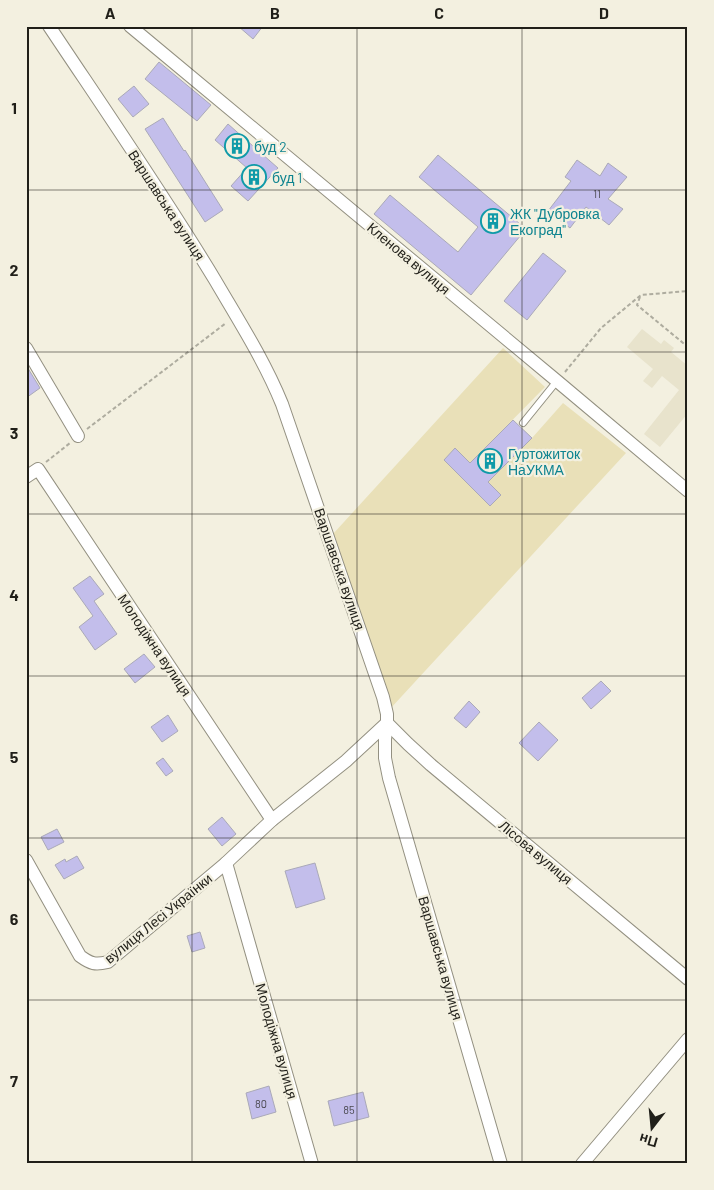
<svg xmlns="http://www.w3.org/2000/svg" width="714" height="1190" font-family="Barlow,sans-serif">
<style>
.built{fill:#e8e3cc}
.green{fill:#e9e0b8}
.building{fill:#c3beeb;stroke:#aaa9b8}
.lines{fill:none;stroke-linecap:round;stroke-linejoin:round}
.lane-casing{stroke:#939081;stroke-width:8}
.street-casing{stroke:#939081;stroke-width:14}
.path{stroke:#aeac9f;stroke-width:2;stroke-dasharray:4 2.5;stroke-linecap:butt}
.lane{stroke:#fff;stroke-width:6}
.street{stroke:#fff;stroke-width:12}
.grid{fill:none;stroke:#201f19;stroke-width:1;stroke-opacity:0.55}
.labels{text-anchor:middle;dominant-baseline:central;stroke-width:4.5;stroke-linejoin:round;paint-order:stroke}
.number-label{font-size:11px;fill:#49474e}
.culture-label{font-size:14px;fill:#0d838f;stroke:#f3f0e0;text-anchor:start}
.street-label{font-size:14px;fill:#201f19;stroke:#f3f0e0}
.neatline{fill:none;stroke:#201f19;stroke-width:2}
.grid-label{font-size:16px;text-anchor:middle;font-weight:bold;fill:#201f19}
</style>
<rect width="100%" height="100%" fill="#f3f0e0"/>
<path class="built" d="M642 329 661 344 664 340 674 348 671 352 688 366V413L660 447 644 434 679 390 662 376 652 388 643 381 653 369 627 347Z"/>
<path class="green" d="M503 348 545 387 470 463 455 449 444 460 490 506 501 495 488 482 532 438 563 403 626 453 390 709 333 534Z"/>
<g class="building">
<path d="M238 26H263L253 39Z"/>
<path d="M159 62 211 105 197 121 145 79Z"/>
<path d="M134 86 149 104 133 117 118 99Z"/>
<path d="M163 118 184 151 185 150 223 210 205 222 145 129Z"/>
<path d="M228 124 278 168 248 201 231 186 247 168 215 140Z"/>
<path d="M438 155 526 229 471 295 374 214 390 195 458 252 478 227 419 177Z"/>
<path d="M577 160 600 176 608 163 627 177 608 199 623 209 609 225 586 207 570 228 548 211 571 181 565 177Z"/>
<path d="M543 253 566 271 527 320 504 301Z"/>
<path d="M26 365 40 388 26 398Z"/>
<path d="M513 420 532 438 488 482 501 495 490 506 444 460 455 448 470 463Z"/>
<path d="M90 576 104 594 94 601 117 634 95 650 79 627 93 616 73 588Z"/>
<path d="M144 654 155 667 135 683 124 669Z"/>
<path d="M601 681 611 691 591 709 582 698Z"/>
<path d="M469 701 480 712 466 728 454 718Z"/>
<path d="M168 715 178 731 162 742 151 727Z"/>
<path d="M539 722 558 740 538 761 519 743Z"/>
<path d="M163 758 173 771 166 776 156 763Z"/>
<path d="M222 817 236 834 222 846 208 829Z"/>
<path d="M57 829 64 842 48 850 41 837Z"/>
<path d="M77 856 84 868 64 879 55 865 65 859 66 862Z"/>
<path d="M315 863 325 899 296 908 285 871Z"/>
<path d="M200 932 205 948 192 952 187 936Z"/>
<path d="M269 1086 276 1112 252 1119 246 1093Z"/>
<path d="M363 1092 369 1117 334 1126 328 1101Z"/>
</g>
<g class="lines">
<defs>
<path id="lane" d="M523 423 557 381"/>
<g id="street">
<path d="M49 26C105 110 163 194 215 280 239 321 264 360 282 404L383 697 387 714V723L385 739V758L389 778 501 1164"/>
<path d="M130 26 557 381 688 491"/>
<path d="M26 348 78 436"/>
<path d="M26 477 38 469 272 820"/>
<path d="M26 860 80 956C91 964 95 965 108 962L226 863"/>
<path d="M312 1164 226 863 272 820 346 761 387 723 408 744 431 765 688 979"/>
<path d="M582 1164 688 1039"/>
</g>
</defs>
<use href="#lane" class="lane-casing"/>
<use href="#street" class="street-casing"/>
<g class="path">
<path d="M640 297 637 305 688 347"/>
<path d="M565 372 601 328 641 295 688 291"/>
<path d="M87 429 226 323"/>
<path d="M46 462 70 443"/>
</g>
<use href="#lane" class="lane"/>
<use href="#street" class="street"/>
</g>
<path class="grid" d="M192 26V1164M357 26V1164M522 26V1164M26 190H688M26 352H688M26 514H688M26 676H688M26 838H688M26 1000H688"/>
<defs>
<symbol id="building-ring" viewBox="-11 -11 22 22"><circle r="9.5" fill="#f3f0e0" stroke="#0f9aa8" stroke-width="1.5"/><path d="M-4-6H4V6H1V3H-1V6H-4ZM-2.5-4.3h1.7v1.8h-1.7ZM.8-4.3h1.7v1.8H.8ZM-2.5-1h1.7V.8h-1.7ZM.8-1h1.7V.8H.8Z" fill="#0f9aa8"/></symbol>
</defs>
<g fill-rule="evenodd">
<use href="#building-ring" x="223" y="132" width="28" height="28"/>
<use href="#building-ring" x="240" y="163" width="28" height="28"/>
<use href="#building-ring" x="479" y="207" width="28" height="28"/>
<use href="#building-ring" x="476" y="447" width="28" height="28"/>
</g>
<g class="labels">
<g class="number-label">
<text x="597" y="193">11</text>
<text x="261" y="1103">80</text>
<text x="349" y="1109">85</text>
</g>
<g class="culture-label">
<text x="254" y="146">буд 2</text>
<text x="272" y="177">буд 1</text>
<text x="510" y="213">ЖК "Дубровка<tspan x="510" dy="16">Екоград"</tspan></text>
<text x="508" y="453">Гуртожиток<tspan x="508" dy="16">НаУКМА</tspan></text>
</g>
<g class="street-label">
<text transform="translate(167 205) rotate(57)">Варшавська вулиця</text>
<text transform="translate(409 258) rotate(40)">Кленова вулиця</text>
<text transform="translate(340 569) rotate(71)">Варшавська вулиця</text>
<text transform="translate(155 645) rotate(56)">Молодіжна вулиця</text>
<text transform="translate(536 852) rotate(40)">Лісова вулиця</text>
<text transform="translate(158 918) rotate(-39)">вулиця Лесі Українки</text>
<text transform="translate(441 958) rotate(74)">Варшавська вулиця</text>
<text transform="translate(277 1041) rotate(74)">Молодіжна вулиця</text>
</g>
</g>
<rect width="714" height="1190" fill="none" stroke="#f3f0e0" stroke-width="55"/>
<g transform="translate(652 1128) rotate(196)" stroke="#f3f0e0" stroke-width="4" paint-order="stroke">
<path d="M0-4L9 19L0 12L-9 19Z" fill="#201f19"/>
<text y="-8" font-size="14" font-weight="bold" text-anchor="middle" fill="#201f19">Пн</text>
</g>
<rect x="28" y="28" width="658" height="1134" class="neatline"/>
<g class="grid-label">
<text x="110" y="19">A</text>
<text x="275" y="19">B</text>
<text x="439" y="19">C</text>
<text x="604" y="19">D</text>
<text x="14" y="114">1</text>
<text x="14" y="276">2</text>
<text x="14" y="439">3</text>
<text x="14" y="601">4</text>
<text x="14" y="763">5</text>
<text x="14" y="925">6</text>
<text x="14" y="1087">7</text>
</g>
</svg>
